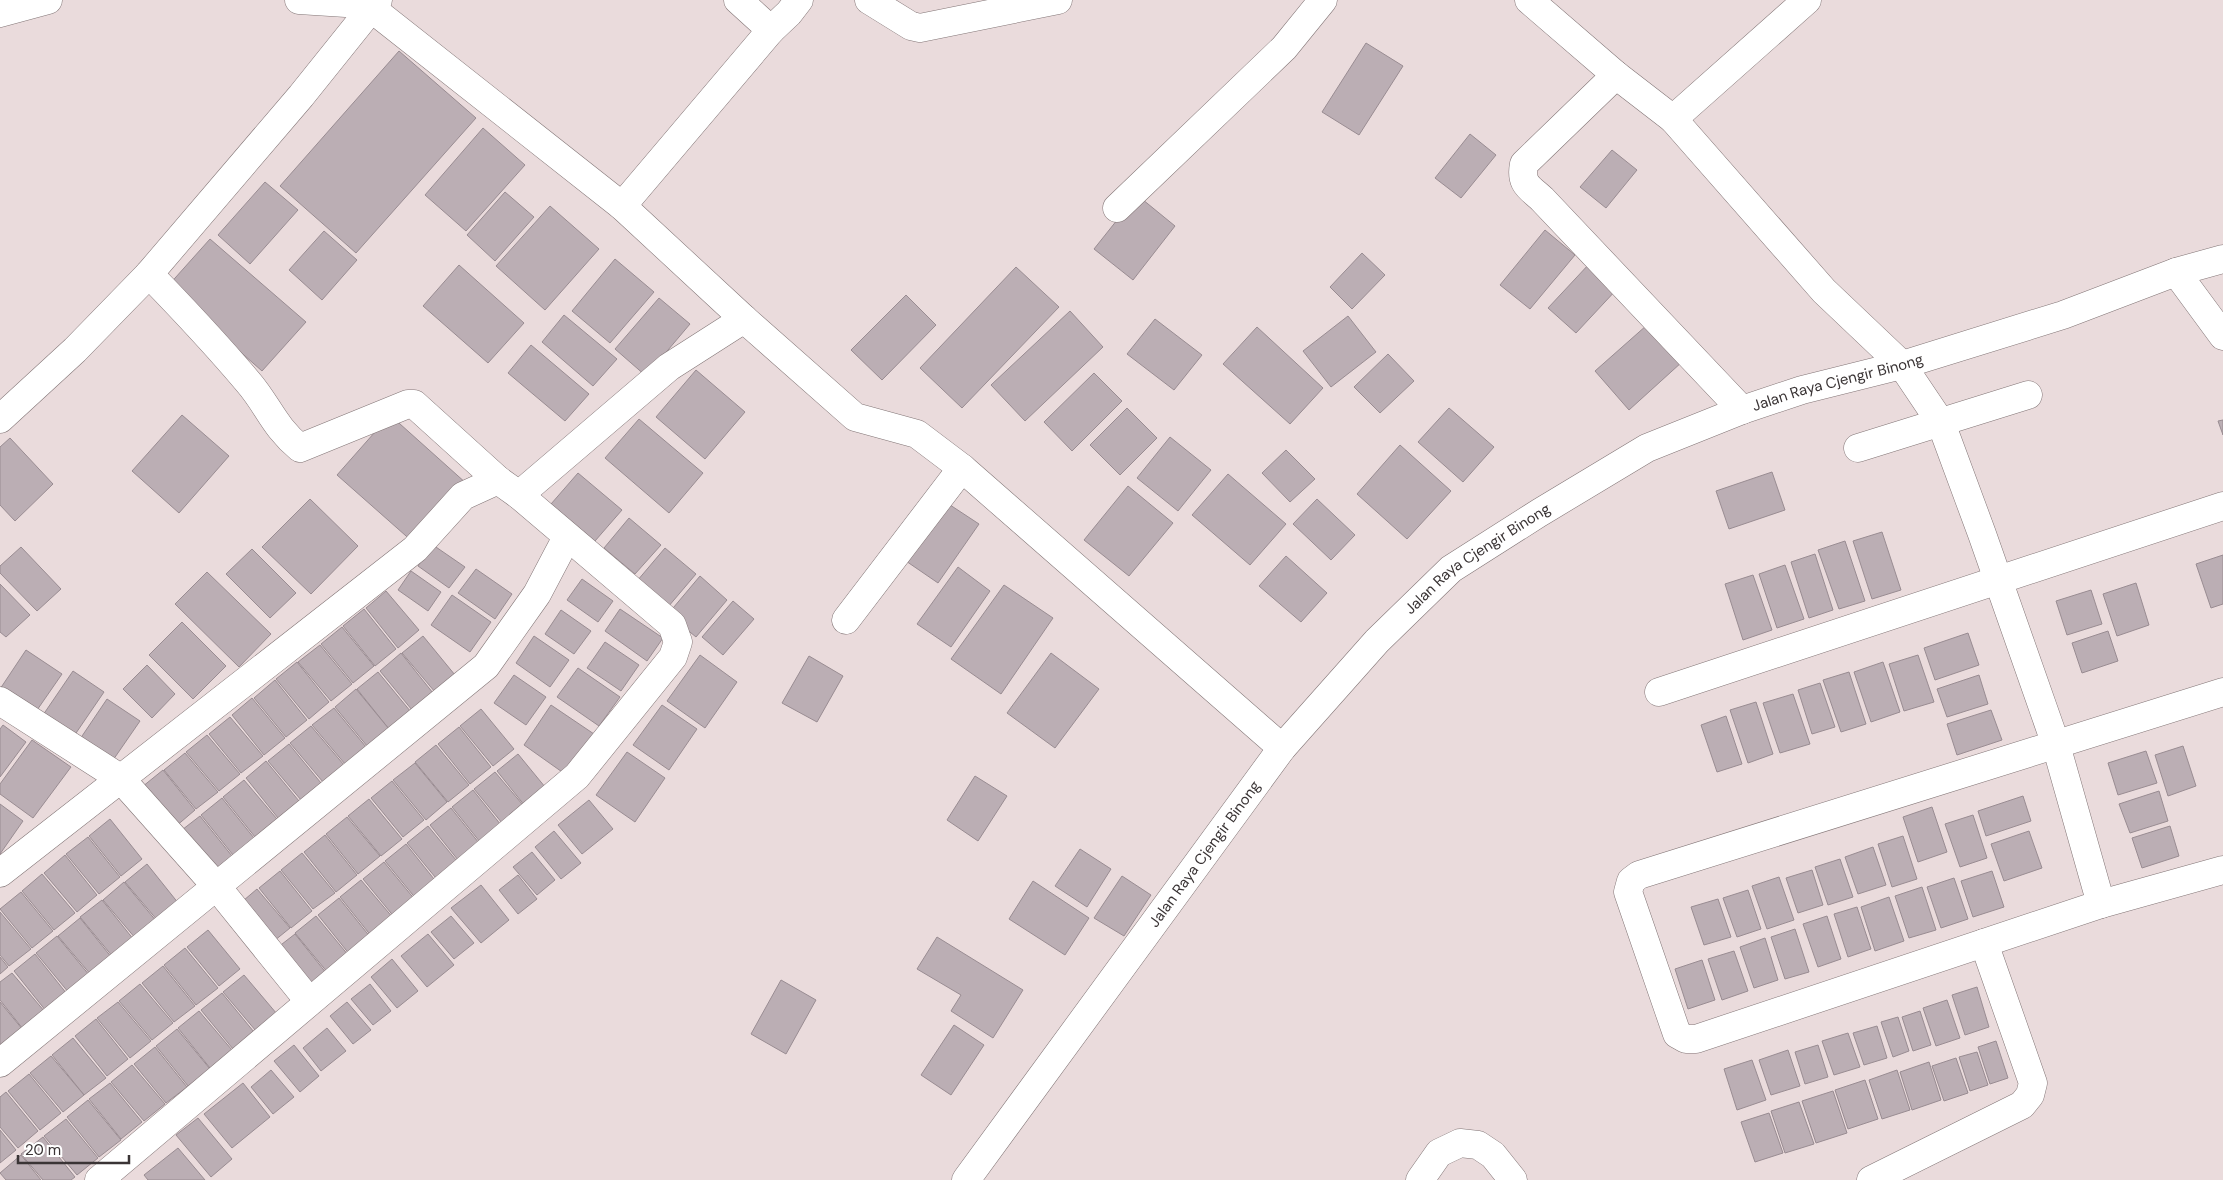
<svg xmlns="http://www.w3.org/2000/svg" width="2223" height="1180" font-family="'DM Sans',sans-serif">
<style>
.building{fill:#bbaeb4;stroke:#998c92}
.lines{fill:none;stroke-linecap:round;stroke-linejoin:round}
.minor-casing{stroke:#827576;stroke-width:29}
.secondary-casing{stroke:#827576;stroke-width:29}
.minor{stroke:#fff;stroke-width:28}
.secondary{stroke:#fff;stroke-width:28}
.labels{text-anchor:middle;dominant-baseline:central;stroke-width:5;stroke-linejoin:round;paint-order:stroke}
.street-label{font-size:15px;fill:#3a3435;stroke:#fff}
</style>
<rect width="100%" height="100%" fill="#eadbdc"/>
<g class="building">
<path d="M1366 43 1403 66 1359 135 1322 112Z"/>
<path d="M399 51 476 118 356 253 280 186Z"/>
<path d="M483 128 525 165 466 231 425 195Z"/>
<path d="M1470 134 1496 155 1461 198 1435 178Z"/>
<path d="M1612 150 1637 170 1606 208 1580 187Z"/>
<path d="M265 182 298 210 250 264 218 235Z"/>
<path d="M505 192 534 217 495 261 467 235Z"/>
<path d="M1137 195 1175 226 1133 280 1094 249Z"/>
<path d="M550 206 599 249 545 310 496 266Z"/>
<path d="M1545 230 1575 255 1530 309 1500 285Z"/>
<path d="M324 231 357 260 322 300 289 270Z"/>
<path d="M210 239 306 322 262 371 167 287Z"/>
<path d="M1362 253 1385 275 1352 309 1330 287Z"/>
<path d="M615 259 654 292 610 343 572 311Z"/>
<path d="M1590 263 1618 288 1576 333 1548 308Z"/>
<path d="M459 265 524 323 488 363 423 306Z"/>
<path d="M1016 267 1059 307 962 408 920 368Z"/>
<path d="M906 295 936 325 882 380 851 350Z"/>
<path d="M659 298 690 324 646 376 615 349Z"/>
<path d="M1070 311 1103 347 1025 421 991 385Z"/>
<path d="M564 315 617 359 593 386 542 342Z"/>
<path d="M1348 316 1376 352 1331 387 1303 351Z"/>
<path d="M1155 319 1202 355 1174 390 1127 354Z"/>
<path d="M1647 325 1682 362 1629 410 1595 371Z"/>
<path d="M1257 327 1323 388 1290 424 1223 364Z"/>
<path d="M531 345 589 394 565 421 508 373Z"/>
<path d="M1388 354 1414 381 1380 413 1354 387Z"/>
<path d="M696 370 745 412 705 459 656 417Z"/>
<path d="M1094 373 1122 401 1072 451 1044 422Z"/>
<path d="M1127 408 1157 438 1120 475 1090 445Z"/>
<path d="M1449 408 1494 447 1463 482 1418 442Z"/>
<path d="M182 415 229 456 179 513 132 471Z"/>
<path d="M390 415 467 484 414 543 337 475Z"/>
<path d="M639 419 703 473 669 513 605 458Z"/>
<path d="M2223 420V435L2218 421Z"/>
<path d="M1170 437 1211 470 1178 511 1137 478Z"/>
<path d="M10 438 53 484 15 521 0 505V447Z"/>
<path d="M1400 445 1451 491 1407 539 1357 494Z"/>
<path d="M1286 450 1315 479 1290 502 1262 473Z"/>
<path d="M1772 472 1785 510 1729 529 1716 491Z"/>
<path d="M578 473 622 510 595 541 551 504Z"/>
<path d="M1228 474 1286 524 1250 565 1192 515Z"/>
<path d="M1128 486 1173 523 1129 576 1084 540Z"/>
<path d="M310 499 358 546 311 594 262 547Z"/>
<path d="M1317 499 1355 535 1331 560 1293 524Z"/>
<path d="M944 501 979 524 938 583 903 559Z"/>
<path d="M629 518 661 545 635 574 604 548Z"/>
<path d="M1882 532 1901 590 1872 599 1853 541Z"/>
<path d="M1845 541 1865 601 1839 609 1818 550Z"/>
<path d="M433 545 465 567 449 588 418 566Z"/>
<path d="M21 547 61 589 37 611 0 573V566Z"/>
<path d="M665 548 696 574 668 607 637 581Z"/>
<path d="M252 549 296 593 270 618 226 574Z"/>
<path d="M1815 554 1833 610 1809 618 1791 562Z"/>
<path d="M2223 555V604L2211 608 2196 564Z"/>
<path d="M1286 556 1327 593 1301 622 1259 586Z"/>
<path d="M1785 565 1804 619 1777 628 1759 574Z"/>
<path d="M958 567 990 591 951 647 917 624Z"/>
<path d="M476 569 512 594 495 619 458 593Z"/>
<path d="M411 571 441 592 428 611 398 590Z"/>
<path d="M207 572 271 634 239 667 175 604Z"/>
<path d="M1753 575 1772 630 1743 640 1725 584Z"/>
<path d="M700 576 727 600 696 637 668 614Z"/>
<path d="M582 579 613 601 598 622 567 600Z"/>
<path d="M2136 583 2149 625 2117 636 2103 594Z"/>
<path d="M0 584 30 615 6 637 0 632Z"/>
<path d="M1004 585 1053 618 1001 694 951 659Z"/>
<path d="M2091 590 2102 624 2067 635 2056 601Z"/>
<path d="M386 591 419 630 398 648 366 608Z"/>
<path d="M452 595 491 622 470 652 431 625Z"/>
<path d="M733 601 754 619 723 655 702 637Z"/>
<path d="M364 609 396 649 375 666 343 626Z"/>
<path d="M620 609 663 638 647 661 605 631Z"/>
<path d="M561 610 591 631 574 654 545 634Z"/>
<path d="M182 622 226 666 193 699 149 655Z"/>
<path d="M342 627 374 666 353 683 321 644Z"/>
<path d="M2108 631 2118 661 2082 673 2072 643Z"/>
<path d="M1968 633 1979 665 1935 680 1924 648Z"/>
<path d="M423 636 455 675 435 692 402 653Z"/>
<path d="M534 636 569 660 550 687 516 663Z"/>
<path d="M605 642 639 665 621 691 587 668Z"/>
<path d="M320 645 352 684 331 701 298 662Z"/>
<path d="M26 650 62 674 35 713 0 689Z"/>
<path d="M401 653 433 693 412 710 380 671Z"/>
<path d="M1051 653 1099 689 1055 748 1007 713Z"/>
<path d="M700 655 737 682 705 728 667 701Z"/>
<path d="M1918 655 1934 702 1904 711 1889 664Z"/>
<path d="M809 656 843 676 817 722 782 703Z"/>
<path d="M297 662 329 702 309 719 276 679Z"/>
<path d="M1883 662 1900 712 1871 722 1854 672Z"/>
<path d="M147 665 175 694 152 718 123 689Z"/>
<path d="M578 668 620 697 599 726 557 697Z"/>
<path d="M73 671 104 692 74 736 43 715Z"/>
<path d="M378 672 411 712 389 729 357 689Z"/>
<path d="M1849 672 1866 724 1841 732 1823 680Z"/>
<path d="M514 675 546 697 526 725 494 703Z"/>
<path d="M1979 675 1988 704 1947 717 1937 689Z"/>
<path d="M275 680 307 720 286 737 254 698Z"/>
<path d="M1820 683 1835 727 1812 734 1798 690Z"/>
<path d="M356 689 389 729 367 746 335 707Z"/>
<path d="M1793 694 1810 744 1780 753 1763 703Z"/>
<path d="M252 698 285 738 264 755 232 715Z"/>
<path d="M107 699 140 721 111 763 78 742Z"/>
<path d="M1756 702 1773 754 1748 763 1730 710Z"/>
<path d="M551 705 594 734 565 774 524 745Z"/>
<path d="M662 705 697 729 669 770 633 745Z"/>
<path d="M334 708 366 747 345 764 312 725Z"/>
<path d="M481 709 514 749 493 766 460 726Z"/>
<path d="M1991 710 2002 740 1957 755 1947 724Z"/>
<path d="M1726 716 1742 764 1717 772 1701 725Z"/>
<path d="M230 717 263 756 241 773 209 734Z"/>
<path d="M3 725 26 742 0 777V729Z"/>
<path d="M311 726 344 765 323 782 290 743Z"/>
<path d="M459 727 491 767 470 784 438 744Z"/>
<path d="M207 735 240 774 219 791 186 752Z"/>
<path d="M32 740 71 767 33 818 0 794V784Z"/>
<path d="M289 744 321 783 301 800 268 761Z"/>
<path d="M436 745 469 785 448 802 415 762Z"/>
<path d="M2183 746 2196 786 2168 796 2155 755Z"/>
<path d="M2146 751 2157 783 2118 795 2108 763Z"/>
<path d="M627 752 665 778 635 822 596 795Z"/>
<path d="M185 753 218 792 196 809 164 770Z"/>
<path d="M518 754 550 793 529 811 497 771Z"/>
<path d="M266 761 299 801 278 818 246 778Z"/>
<path d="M415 763 447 802 426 820 393 780Z"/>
<path d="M163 770 195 810 175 827 142 787Z"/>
<path d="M495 772 528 811 507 829 474 789Z"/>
<path d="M975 776 1007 796 978 841 947 820Z"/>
<path d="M244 780 277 819 255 837 223 797Z"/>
<path d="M392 781 424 820 403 837 371 798Z"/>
<path d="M473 790 505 830 484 847 452 807Z"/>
<path d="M2159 791 2168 821 2130 833 2119 804Z"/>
<path d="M2023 796 2031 821 1986 836 1978 811Z"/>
<path d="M222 798 254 838 233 855 201 815Z"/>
<path d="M369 799 402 839 381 856 348 816Z"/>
<path d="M589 800 613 829 582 854 558 825Z"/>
<path d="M0 804 23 821 0 854Z"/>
<path d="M1932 807 1947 852 1918 862 1903 817Z"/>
<path d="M451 808 483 848 462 865 430 825Z"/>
<path d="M1973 815 1987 858 1960 867 1945 824Z"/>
<path d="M200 816 232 856 211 872 178 833Z"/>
<path d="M347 817 380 856 358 874 326 834Z"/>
<path d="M110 819 142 859 121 876 89 836Z"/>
<path d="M428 826 461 866 440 883 407 843Z"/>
<path d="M2170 826 2179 856 2142 868 2132 838Z"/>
<path d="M554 831 581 863 561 879 535 847Z"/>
<path d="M2029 831 2042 868 2004 881 1991 844Z"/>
<path d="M325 835 357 875 336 892 304 852Z"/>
<path d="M1903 836 1917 879 1892 887 1878 844Z"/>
<path d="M88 837 120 877 99 894 66 854Z"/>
<path d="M406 844 438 884 417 900 385 861Z"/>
<path d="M1873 847 1886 885 1858 894 1845 857Z"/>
<path d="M1080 849 1111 869 1087 907 1055 886Z"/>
<path d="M532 852 555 880 537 895 513 867Z"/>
<path d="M302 853 335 893 313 909 281 870Z"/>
<path d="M65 855 97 895 77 912 44 873Z"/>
<path d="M1840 859 1853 897 1828 905 1815 867Z"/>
<path d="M384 862 416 901 395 918 363 879Z"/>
<path d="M147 864 179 904 158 921 125 882Z"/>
<path d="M1812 870 1823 905 1798 913 1786 878Z"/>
<path d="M280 871 312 911 291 928 259 888Z"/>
<path d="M1992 871 2004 907 1973 917 1961 881Z"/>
<path d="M42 874 75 913 54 930 22 891Z"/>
<path d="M518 875 537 899 518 914 499 890Z"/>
<path d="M1122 876 1151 895 1124 936 1094 918Z"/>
<path d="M1779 877 1794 920 1767 929 1752 886Z"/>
<path d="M1954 878 1968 919 1941 928 1927 887Z"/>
<path d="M361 880 394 919 372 937 340 897Z"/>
<path d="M1033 881 1089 918 1065 955 1009 919Z"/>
<path d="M124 882 157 922 136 939 103 900Z"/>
<path d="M481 885 509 920 481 943 451 908Z"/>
<path d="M1922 887 1936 930 1909 938 1895 896Z"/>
<path d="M257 889 290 928 269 945 237 906Z"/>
<path d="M1748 890 1761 929 1737 937 1723 898Z"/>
<path d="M21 892 53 931 32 948 0 909Z"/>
<path d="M1889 897 1904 941 1875 951 1861 907Z"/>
<path d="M339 898 371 938 350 955 318 915Z"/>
<path d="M1718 899 1731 937 1704 945 1691 907Z"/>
<path d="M102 900 134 940 113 957 80 917Z"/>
<path d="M1857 907 1871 949 1848 957 1834 914Z"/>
<path d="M0 912 31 949 9 966 0 955Z"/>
<path d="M316 916 349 956 328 973 295 933Z"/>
<path d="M451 916 474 943 454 959 431 932Z"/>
<path d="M1827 916 1841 959 1818 967 1803 924Z"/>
<path d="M80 918 112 958 91 975 58 936Z"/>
<path d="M1795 929 1809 972 1785 979 1771 937Z"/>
<path d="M208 930 240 969 219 986 187 947Z"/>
<path d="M295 934 327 974 306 991 273 951Z"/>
<path d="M428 934 454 965 427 987 401 956Z"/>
<path d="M57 936 90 976 69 993 36 953Z"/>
<path d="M937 937 1023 990 993 1038 951 1011 961 995 917 969Z"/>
<path d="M1765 938 1778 980 1754 988 1740 947Z"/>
<path d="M185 948 218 988 196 1005 164 965Z"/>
<path d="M1734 951 1748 991 1722 1000 1708 959Z"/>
<path d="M35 954 67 994 46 1011 14 971Z"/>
<path d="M0 957 8 967 0 974Z"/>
<path d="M392 959 418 991 397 1008 371 977Z"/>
<path d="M1702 960 1715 1000 1688 1009 1675 969Z"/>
<path d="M163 966 195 1006 174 1022 142 983Z"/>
<path d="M12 973 45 1012 23 1029 0 1000V982Z"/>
<path d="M244 975 277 1014 256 1031 223 992Z"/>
<path d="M781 980 816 1000 786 1054 751 1034Z"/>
<path d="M140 984 173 1023 152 1040 119 1001Z"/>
<path d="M370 984 391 1011 373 1025 351 999Z"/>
<path d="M1977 987 1989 1027 1965 1035 1952 995Z"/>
<path d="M222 993 254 1032 233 1049 201 1010Z"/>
<path d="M1947 1000 1960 1038 1936 1046 1923 1008Z"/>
<path d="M0 1002 23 1030 2 1047 0 1044Z"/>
<path d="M118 1002 151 1041 130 1058 97 1018Z"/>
<path d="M347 1002 371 1030 353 1044 330 1016Z"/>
<path d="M199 1011 232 1050 210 1068 178 1028Z"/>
<path d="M1920 1011 1931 1045 1913 1051 1902 1017Z"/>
<path d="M1898 1017 1909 1051 1893 1057 1881 1022Z"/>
<path d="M96 1019 128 1059 107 1076 75 1036Z"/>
<path d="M954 1025 984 1045 951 1095 921 1075Z"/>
<path d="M1877 1026 1887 1058 1864 1065 1853 1033Z"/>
<path d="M327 1028 346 1051 321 1071 303 1048Z"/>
<path d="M177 1029 210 1069 188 1086 156 1046Z"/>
<path d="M1848 1033 1860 1067 1834 1075 1822 1041Z"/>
<path d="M73 1038 106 1078 84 1095 52 1055Z"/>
<path d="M1996 1041 2008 1078 1990 1084 1978 1047Z"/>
<path d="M294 1045 319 1076 300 1092 274 1061Z"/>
<path d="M1818 1045 1828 1077 1805 1084 1795 1052Z"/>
<path d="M155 1047 187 1087 166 1103 134 1064Z"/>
<path d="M1788 1050 1800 1086 1771 1095 1759 1060Z"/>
<path d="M1977 1052 1988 1085 1970 1091 1959 1057Z"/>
<path d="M51 1056 84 1095 63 1112 30 1073Z"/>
<path d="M1956 1058 1968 1093 1944 1101 1932 1066Z"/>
<path d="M1752 1060 1766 1100 1737 1110 1724 1069Z"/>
<path d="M1929 1062 1941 1100 1912 1110 1900 1072Z"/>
<path d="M132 1065 165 1104 144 1121 111 1082Z"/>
<path d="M271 1070 294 1097 273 1114 251 1087Z"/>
<path d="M1897 1070 1910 1110 1882 1119 1869 1080Z"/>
<path d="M29 1074 61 1113 40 1130 8 1091Z"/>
<path d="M1865 1080 1878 1119 1848 1129 1835 1090Z"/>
<path d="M110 1083 142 1122 121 1139 89 1099Z"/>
<path d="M243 1083 270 1117 232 1148 204 1114Z"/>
<path d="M1833 1091 1847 1133 1816 1143 1802 1101Z"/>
<path d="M6 1092 38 1131 18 1148 0 1127V1097Z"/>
<path d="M88 1100 121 1140 99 1157 67 1117Z"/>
<path d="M1799 1102 1814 1144 1785 1153 1771 1111Z"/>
<path d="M1769 1113 1783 1153 1755 1162 1741 1122Z"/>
<path d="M198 1118 232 1159 211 1177 176 1135Z"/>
<path d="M66 1119 98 1158 77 1175 44 1136Z"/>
<path d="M0 1130 16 1150 0 1163Z"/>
<path d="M43 1137 75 1177 71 1180H43L21 1154Z"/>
<path d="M178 1148 205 1180H148L144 1175Z"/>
<path d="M21 1155 41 1180H6L0 1173Z"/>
</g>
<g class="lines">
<defs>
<g id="minor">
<path d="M299 0 346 3 371 8 622 206 744 319 855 417 917 434 962 468 1282 748"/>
<path d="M738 0 771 30"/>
<path d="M869 0 911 26 920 28 1058 0"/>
<path d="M1529 0 1616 75 1673 119 1824 291 1902 365 1941 423 1982 534 2056 745 2101 904"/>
<path d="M0 13 48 0"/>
<path d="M1616 75 1524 164C1520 184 1529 187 1542 199L1742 410"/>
<path d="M1673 119 1807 0"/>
<path d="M622 206 771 30 789 13 799 0"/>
<path d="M1117 208 1284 48 1323 0"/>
<path d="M2176 272 2223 336"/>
<path d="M149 274C183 309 216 344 248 382 268 405 274 427 300 448L408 404H414L498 480"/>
<path d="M0 419 75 350 149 274 301 96 378 0"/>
<path d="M1858 448 2028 395"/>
<path d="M846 620 962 468"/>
<path d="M1659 692 2223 506"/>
<path d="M2223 692 1639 875 1631 881 1628 892 1677 1034 1686 1039H1696L2101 904 2223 870"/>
<path d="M0 701 120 778 217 887 309 1001"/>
<path d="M0 873 415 549 463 496 498 480 519 495 669 367 744 319"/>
<path d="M0 1063 486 666 537 594 567 537"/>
<path d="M99 1180 577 776 673 657 678 642 672 625 519 495"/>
<path d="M1420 1180 1439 1153 1460 1143 1478 1145 1493 1155 1513 1180"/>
<path d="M1871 1180 2022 1105 2030 1095 2033 1083 1984 943"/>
</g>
<g id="secondary">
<path id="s1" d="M966 1180 1282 748 1377 641 1451 569 1539 513 1647 448 1742 410 1802 390 1902 365 2063 315 2176 272 2223 259"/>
</g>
</defs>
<use href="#minor" class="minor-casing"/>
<use href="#secondary" class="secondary-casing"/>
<use href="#minor" class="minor"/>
<use href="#secondary" class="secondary"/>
</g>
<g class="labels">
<g class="street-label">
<text stroke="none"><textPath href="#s1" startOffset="1214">Jalan Raya Cjengir Binong</textPath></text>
<text stroke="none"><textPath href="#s1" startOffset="809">Jalan Raya Cjengir Binong</textPath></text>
<text stroke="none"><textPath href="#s1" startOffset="404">Jalan Raya Cjengir Binong</textPath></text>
</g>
</g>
<path d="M18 1155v8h111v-8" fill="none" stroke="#3a3435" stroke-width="2.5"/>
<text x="25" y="1155" font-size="15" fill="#3a3435" stroke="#ffffff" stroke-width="4" paint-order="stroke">20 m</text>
</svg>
